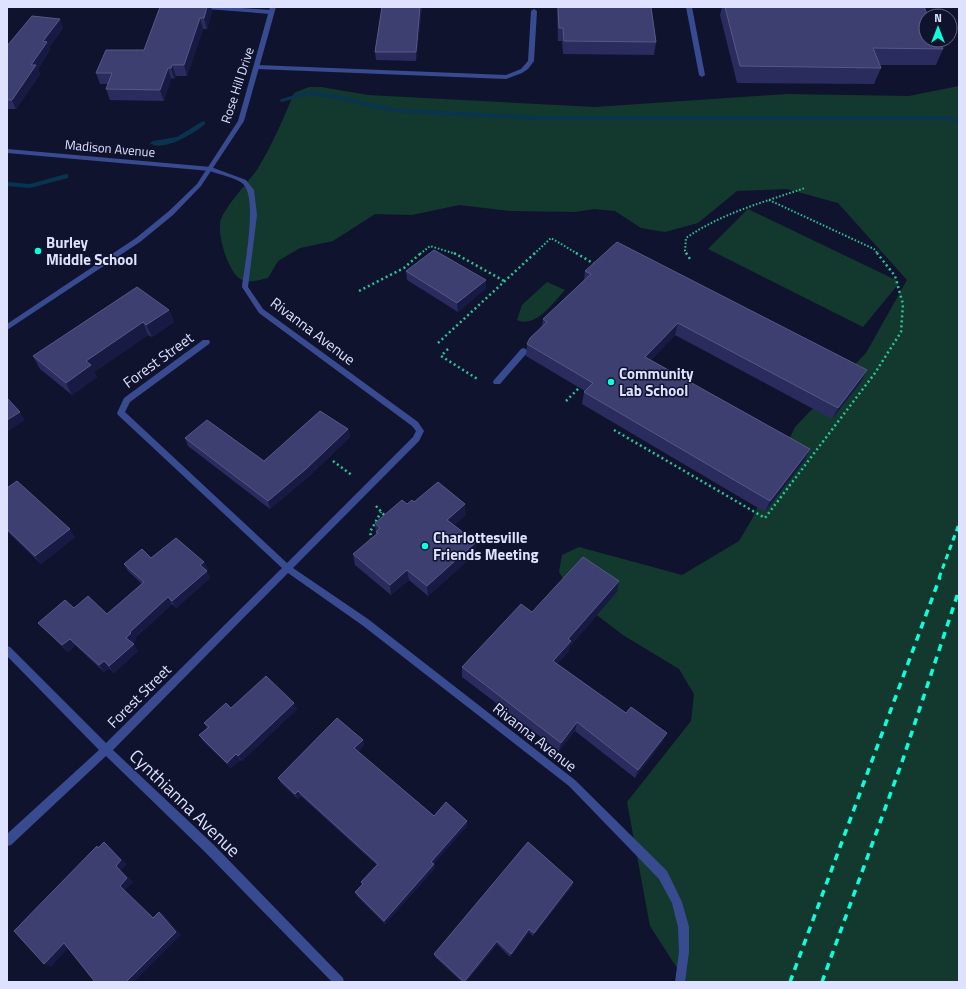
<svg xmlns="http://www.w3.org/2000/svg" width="966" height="989" font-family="'Titillium Web',sans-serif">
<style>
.green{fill:#13392e}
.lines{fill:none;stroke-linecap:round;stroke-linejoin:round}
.stream{fill:#083450;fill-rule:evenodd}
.path-far1{stroke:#29c796;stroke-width:2;stroke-dasharray:1.5 2;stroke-linecap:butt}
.path{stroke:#29c796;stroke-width:2.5;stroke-dasharray:2 3;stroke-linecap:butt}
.service{fill:#394b90;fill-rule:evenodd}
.minor{fill:#394b90;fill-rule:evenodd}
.tertiary{fill:#394b90;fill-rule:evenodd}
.rail-far1{stroke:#0affda;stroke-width:3;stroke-dasharray:5.5 4.5;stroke-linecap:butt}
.rail{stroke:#0affda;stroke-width:3.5;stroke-dasharray:7 6;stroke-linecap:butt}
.wall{fill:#292c5d}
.shaded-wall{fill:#171a43}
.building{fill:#3c3f6f;stroke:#565985}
.poi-dot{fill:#0affda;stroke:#10132e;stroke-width:1.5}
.labels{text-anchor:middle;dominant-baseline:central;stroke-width:3;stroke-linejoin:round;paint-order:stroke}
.far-street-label{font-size:13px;fill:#dee2ff;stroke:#10132e}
.poi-label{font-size:15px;font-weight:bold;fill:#dee2ff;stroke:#10132e;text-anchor:start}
.street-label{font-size:15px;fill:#dee2ff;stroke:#10132e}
.near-street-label{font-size:18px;fill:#dee2ff;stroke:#10132e}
</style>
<rect width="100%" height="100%" fill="#10132e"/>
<g class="green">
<path d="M959 86V982H686L650 926 627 802 691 721 694 694 679 669 623 635 577 600 559 572 562 555 579 547 682 575 739 541 752 519 795 427 866 353 907 280 838 203 787 189 737 191 698 223 665 232 641 228 615 211 594 209 575 212 511 211 459 205 412 215 375 214 333 241 300 248 278 261 268 278C259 280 251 283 242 280 228 274 216 232 221 219 227 205 247 183 257 170 272 145 283 120 294 93L309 87H321L368 95 595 107 787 94 909 96Z"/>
<path d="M748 209 900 282 863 327 708 249Z"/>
<path d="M547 282 565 290C554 302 535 329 517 320L522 305Z"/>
</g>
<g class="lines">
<g class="stream">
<path d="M306 91 327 93 393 108 533 116H948L959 119V123L948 120H533L393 112 327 97 306 95 282 102 279 100Z"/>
<path d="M203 121 205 122V124C195 133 162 153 150 143L153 141 177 137Z"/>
<path d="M66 174H68V178L30 188 7 186V182L30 184Z"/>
</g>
<g class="path-far1">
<path d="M769 200 874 249 878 254"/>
<path d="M420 254 430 246 456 254"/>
<path d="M534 254 551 238 578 254"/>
<path d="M687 254 685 251 686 238C722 213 764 202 805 188"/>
</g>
<g class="path">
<path d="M454 253 506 282"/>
<path d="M576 253 596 265"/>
<path d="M686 253 690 259"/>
<path d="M359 291 404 268 421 253"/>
<path d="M438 343 535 253"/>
<path d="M448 349 441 356 479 380"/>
<path d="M566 401 579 388"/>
<path d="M614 430 765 518 875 373 901 332 903 304 895 276 877 253"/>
<path d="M333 461 353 476"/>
<path d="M376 506 386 517"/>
<path d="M372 540 370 532 381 512"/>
</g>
<g class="service">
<path d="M204 7H227L271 10 274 12 271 14 207 9Z"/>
<path d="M686 7H692L705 75 702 77 699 75Z"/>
<path d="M534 9 537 11 534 61 528 69 522 73 506 79 257 69 254 67 257 65 506 75 521 69 528 61 531 11Z"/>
<path d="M524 348 528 351 527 353 500 384H494L493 382 494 380 521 349Z"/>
</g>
<path class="minor" d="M7 149 211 167 246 180 254 190 257 215 248 287 263 309 418 422 424 431 419 441 293 568 368 619 575 780 667 871 682 902 689 927V952L685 982H675L679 952 678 927 672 903 659 879 569 786 362 625 288 573 113 750 214 845 343 978 344 982H332L206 853 106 756 11 845 7 846V834L99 750 7 656V646L10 647 106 743 282 568 118 415 117 413 124 398 203 340H209L210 342 209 344 130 402 125 412 287 563 413 437 416 431 412 426 259 313 242 287C244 267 259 195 242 183 236 178 218 174 210 171L7 153Z"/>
<path class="tertiary" d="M270 7H276L244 121 201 186 173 215 140 242 7 330V324L136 238 169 211 197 184 238 121Z"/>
<path class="rail-far1" d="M939 578 959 524"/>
<g class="rail">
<path d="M790 982 940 577"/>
<path d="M822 982 902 762 959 590"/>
</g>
</g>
<g class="wall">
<path d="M160 7H211L212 11 207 29H203L187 76H176L174 79 171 78 164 101 110 100 106 89 108 84H100L96 73 144 50Z"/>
<path d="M382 7H429H422L416 61 376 60 375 52Z"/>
<path d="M557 7H651L656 42 654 55 563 54 562 41H558Z"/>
<path d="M722 7H924L943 49 936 65H879L881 68 874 84 737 83 720 15Z"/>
<path d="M63 28 49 47 50 50 38 69 40 74 16 109H7V46Z"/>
<path d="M406 271 486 280V288L458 312 407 280Z"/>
<path d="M585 271 861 382 832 419 675 335 651 360 810 449 805 460 765 512 582 404 584 392 585 391 526 356 527 344 542 326 543 319 584 280Z"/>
<path d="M169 310 174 322 152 337 148 335 94 372 97 377 72 395 40 369 33 356Z"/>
<path d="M348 429 350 437 308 477 270 509 188 446 185 438 264 461Z"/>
<path d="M7 488 75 537 41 564 7 531Z"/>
<path d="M414 502 466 515 454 525 476 542V553L428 596 409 580 391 595 355 565 353 554 376 534 375 523 407 504Z"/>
<path d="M151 558 204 562 208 569 206 570 210 578 176 608 172 604 135 638 136 640 132 643 138 651 114 673 109 668 104 672 75 645 68 652 44 629 38 623 74 608 107 614 142 584 128 571 124 564Z"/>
<path d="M617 592 570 646 569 651 557 664 663 741 635 778 575 731 559 751 462 677V667L532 612Z"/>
<path d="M231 708 297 709 242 761 240 760 231 768 203 741 199 735 207 728 204 723Z"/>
<path d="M363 740 364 745 358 752 434 816 467 826 433 864 435 868 385 924 357 896 355 892 362 884 361 882 377 865 301 796 298 799 281 783 278 778Z"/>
<path d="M573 882 572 886 533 936 529 932 510 957 497 944 466 982H462L435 957 434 954Z"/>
</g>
<g class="shaded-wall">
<path d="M207 7H211L212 11 207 29 204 18Z"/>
<path d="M420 7H422L416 61V52Z"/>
<path d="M200 18 203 29 187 76 184 65Z"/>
<path d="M60 19 63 28 49 47 50 50 38 69 40 74 16 109 12 100 43 41Z"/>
<path d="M172 65 176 76 174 79 171 68Z"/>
<path d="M168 68 171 78 164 101 160 90Z"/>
<path d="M486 280V288L458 312 457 303Z"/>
<path d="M169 310 174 322 152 337 146 325Z"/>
<path d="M143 322 148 335 94 372 97 377 72 395 66 383 86 361Z"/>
<path d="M678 323 675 335 643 369 645 357Z"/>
<path d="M867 370 861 382 832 419 838 408Z"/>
<path d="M20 412 25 420 7 432V420Z"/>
<path d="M348 429 350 437 308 477 270 509 268 501Z"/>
<path d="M810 449 805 460 765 512 770 501Z"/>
<path d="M465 504 466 515 448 531 447 520Z"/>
<path d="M70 529 75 537 41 564 35 556Z"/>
<path d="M476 542V553L428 596 427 586Z"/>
<path d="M204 562 208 569 204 572 200 565Z"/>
<path d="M407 570 409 580 391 595 390 585Z"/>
<path d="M207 571 210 578 176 608 172 601Z"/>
<path d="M619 581 617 592 570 646 569 651 552 670 553 661 568 639Z"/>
<path d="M168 597 172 604 135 638 136 640 131 644 126 638 130 632Z"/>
<path d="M70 639 75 645 68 652 62 645Z"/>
<path d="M134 644 138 651 114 673 109 666Z"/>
<path d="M104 661 109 668 104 672 99 665Z"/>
<path d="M294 703 297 709 242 761 238 756Z"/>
<path d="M577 722 575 731 559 751 561 743Z"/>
<path d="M667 733 663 741 635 778 638 770Z"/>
<path d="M363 740 364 745 356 754 354 748Z"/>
<path d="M236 754 240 760 231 768 227 763Z"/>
<path d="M298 791 301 796 298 799 295 794Z"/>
<path d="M467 821V826L432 866 431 862Z"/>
<path d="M104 842 109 847 127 864 121 870 133 882 125 890 158 921 153 918 120 886 116 866Z"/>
<path d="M434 864 435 868 385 924 384 921Z"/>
<path d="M573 882 572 886 533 936 534 933Z"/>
<path d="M159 912 164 915 181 935 134 982H126Z"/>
<path d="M529 929V932L510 957 511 954Z"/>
<path d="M497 941V944L466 982H464Z"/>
<path d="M64 943 70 946 51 967 44 964Z"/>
</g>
<g class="building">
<path d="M160 7H207L204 18H200L184 65H172L171 68H168L160 90 106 89 112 73H96L106 50H144Z"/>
<path d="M382 7H420L416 52H375Z"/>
<path d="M558 7H651L656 42 564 41 563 28H559Z"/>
<path d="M725 7H924L928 16H926V40H939L943 49 873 48 881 68 740 66Z"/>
<path d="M32 16 60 19 43 41 47 42 31 65H36L12 100H7V46Z"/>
<path d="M617 242 867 370 838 408 678 323 645 357 810 449 770 501 584 392 593 383 527 344 530 338 547 322 543 319 591 274 585 271Z"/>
<path d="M434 250 486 280 457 303 406 271Z"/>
<path d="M137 287 169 310 146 325 143 322 86 361 91 365 66 383 33 356Z"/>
<path d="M7 398 20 412 7 420Z"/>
<path d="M320 411 348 429 306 469 268 501 185 438 207 420 264 461Z"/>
<path d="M17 481 70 529 35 556 7 529V488Z"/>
<path d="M438 482 465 504 447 520 476 542 427 586 407 570 390 585 353 554 378 533 376 532 380 528 375 523 402 500 407 504 412 500 414 502Z"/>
<path d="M176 538 204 562 200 565 207 571 172 601 168 597 130 632 131 633 126 638 134 644 109 666 104 661 99 665 70 639 62 645 38 623 65 600 74 608 88 596 107 614 144 582 124 564 142 549 151 558Z"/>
<path d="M583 557 619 581 568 639 571 641 553 661 626 713 631 707 667 733 638 770 577 722 561 743 462 667 521 604 532 612Z"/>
<path d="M266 676 294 703 238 756 236 754 227 763 199 735 209 727 204 723 226 703 231 708Z"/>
<path d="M337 718 363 740 354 748 434 816 446 802 467 821 431 862 434 864 384 921 355 892 363 884 361 882 378 864 298 791 295 794 278 778Z"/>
<path d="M104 842 121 860 116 866 127 878 120 886 153 918 159 912 176 932 126 982H95L64 943 44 964 14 931 97 846 98 848Z"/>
<path d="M528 842 573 882 534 933 529 929 511 954 497 941 464 982 434 954Z"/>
</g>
<g class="poi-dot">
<circle cx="38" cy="251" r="4"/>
<circle cx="611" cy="382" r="4"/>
<circle cx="425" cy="546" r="4"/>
</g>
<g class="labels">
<g class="far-street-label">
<text transform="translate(237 85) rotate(-72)">Rose Hill Drive</text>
<text transform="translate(110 148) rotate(5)">Madison Avenue</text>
</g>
<g class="poi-label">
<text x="46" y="242">Burley<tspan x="46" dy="17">Middle School</tspan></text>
<text x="619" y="373">Community<tspan x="619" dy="17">Lab School</tspan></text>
<text x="433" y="537">Charlottesville<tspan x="433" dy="17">Friends Meeting</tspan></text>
</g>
<g class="street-label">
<text transform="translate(313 331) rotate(37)">Rivanna Avenue</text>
<text transform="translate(158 360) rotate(-36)">Forest Street</text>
<text transform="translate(139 696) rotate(-45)">Forest Street</text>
<text transform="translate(535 737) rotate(38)">Rivanna Avenue</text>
</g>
<g class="near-street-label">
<text transform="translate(185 803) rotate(44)">Cynthianna Avenue</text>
</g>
</g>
<rect width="966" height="989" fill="none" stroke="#dee2ff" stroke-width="16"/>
<g transform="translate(938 28)"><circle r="19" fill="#10132e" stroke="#626682"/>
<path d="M0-3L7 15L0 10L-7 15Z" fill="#0affda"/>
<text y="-6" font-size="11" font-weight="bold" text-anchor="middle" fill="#dee2ff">N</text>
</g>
</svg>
